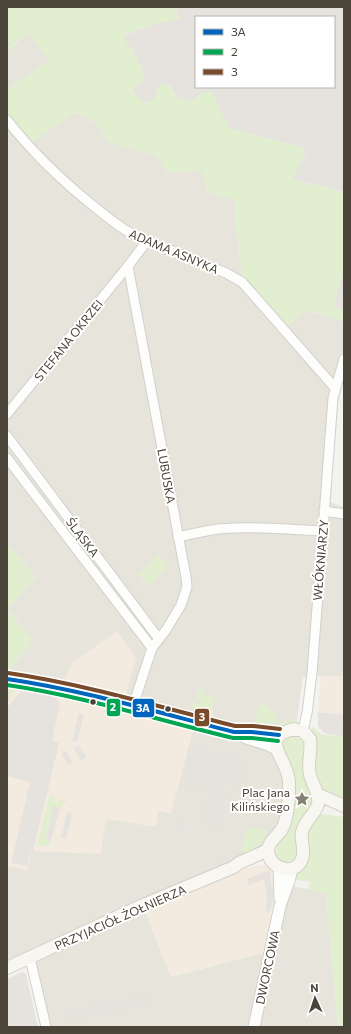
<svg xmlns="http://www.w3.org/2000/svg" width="351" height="1034" font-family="Commissioner,sans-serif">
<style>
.residential{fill:#e7e4dc}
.commercial{fill:#f3ebdf}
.industrial{fill:#e6e2de;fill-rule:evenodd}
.green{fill:#e1eecf}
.parking{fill:#e6e3df}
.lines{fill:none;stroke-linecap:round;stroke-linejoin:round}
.minor-casing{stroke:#d2d0cb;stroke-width:11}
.tertiary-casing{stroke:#d2d0cb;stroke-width:13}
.secondary-casing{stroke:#d3cfc5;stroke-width:14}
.minor{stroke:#fdfdfc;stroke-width:9}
.tertiary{stroke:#fdfdfc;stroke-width:11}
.secondary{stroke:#f7f6f1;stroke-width:12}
.bus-1-casing{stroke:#fff;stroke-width:7}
.bus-2-casing{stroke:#fff;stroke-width:7}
.bus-3-casing{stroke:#fff;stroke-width:7}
.bus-1{stroke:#0065bd;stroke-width:4}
.bus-2{stroke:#00a651;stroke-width:4}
.bus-3{stroke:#7a4b2a;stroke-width:4}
.bus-dot{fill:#4b4439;stroke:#fff;stroke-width:1.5}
.labels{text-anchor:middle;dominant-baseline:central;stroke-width:4;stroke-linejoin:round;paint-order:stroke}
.street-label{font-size:12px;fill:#4b4439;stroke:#fff}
.poi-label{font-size:12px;fill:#4b4439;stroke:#fff;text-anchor:end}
.line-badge{stroke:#fff;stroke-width:1.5}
.badge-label{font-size:11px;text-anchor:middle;font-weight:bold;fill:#fff}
</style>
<rect width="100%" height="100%" fill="#f4f2ee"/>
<g class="residential">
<path d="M28 33 50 60 7 90V51L16 44 21 38Z"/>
<path d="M76 112 96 123 110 143 156 155 167 172 203 171 207 192 235 200V216L243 281 302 310 344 321V356L335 387 327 501 344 507V677L321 676 303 677 296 726 260 744 269 748 285 774 281 822 263 849 7 964V684L21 685 10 669 33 640 7 609 36 578 7 543V119L28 145Z"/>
<path d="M292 886 326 893 338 1027H50L36 964 37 961 40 958 144 909 171 977 263 953 276 894Z"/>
</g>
<g class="commercial">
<path d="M117 631 136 658 126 694 122 697 64 682 72 663Z"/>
<path d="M321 676 344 677V715L318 712Z"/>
<path d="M7 684 34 687 194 727 171 814 158 811 156 827 106 819 101 854 31 851 27 870 7 866Z"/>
<path d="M260 865H265L269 866 276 873V894L263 953 171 977 144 909 238 870Z"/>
</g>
<g class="industrial">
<path d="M175 7H344V159L229 128 194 100 190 101 178 99 169 84 160 85 154 100 144 104 136 95 132 88 142 82 123 36 153 24 179 19ZM196 17H334V87H196Z"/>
<path d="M22 972 26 974 38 1027H7V979Z"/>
</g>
<g class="green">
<path d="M7 7H175L180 19 153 24 123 36 127 44 131 47 145 75 142 82 133 88 136 95 144 103 154 100 160 85 169 84 178 99 190 101 194 100 196 96 211 90 229 128 304 148 306 153 292 179 344 192V270L333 306 344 309V321L303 310 301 315 283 329 243 281 235 216V200L207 192 203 171 167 172 156 155 110 143 96 123 76 112 28 145 7 119V90L49 60 28 33C20 38 15 45 7 51Z"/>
<path d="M7 543 36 578 7 609Z"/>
<path d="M158 555 169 565 149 586 138 575Z"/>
<path d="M7 609 33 640 10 669H7Z"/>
<path d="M7 684 19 686 16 688 9 700H7Z"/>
<path d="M200 687H203L202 690H204L205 695 215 698 212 714 191 708 192 702 199 704 200 701 197 700Z"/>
<path d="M260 703C271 706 274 711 279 721L264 725 255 724Z"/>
<path d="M292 719 298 721 292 724 273 732 266 729Z"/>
<path d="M312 726 321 734 344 737V801C338 799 331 797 327 794 308 780 311 746 312 726Z"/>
<path d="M290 736 299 738 303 741 304 768 312 801 297 837 296 857 290 863H285L280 861 275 855 276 847 286 830 283 748 284 740Z"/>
<path d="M49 796 55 797 54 802 58 803 60 799 67 800 60 808 54 807 46 839 51 841 49 845 46 846H37Z"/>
<path d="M322 814 344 817V1027H338L326 893 308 889 311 882 292 879 304 836 316 816Z"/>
<path d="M251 828 267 830C265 842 256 849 244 854L242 849 246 830Z"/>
</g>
<g class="parking">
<path d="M304 148 344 159V192L292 179 306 153Z"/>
<path d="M344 270V309L333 306Z"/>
<path d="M21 691 33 692 53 696 60 703 52 740 59 743 33 851H30L27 866 11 863 30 782 7 776 9 769 7 768V708L9 705 11 704 18 694Z"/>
<path d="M318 712 344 715V737L324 733 318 727Z"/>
<path d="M79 713 84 714 77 743 72 741Z"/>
<path d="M79 745 87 757 81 760 73 748Z"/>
<path d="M189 747 218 754 219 753 227 755 226 757 231 759 232 757 239 759H241V762L245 763 241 786 223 783 222 790H218L219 782H215L213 796 228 798 223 827 202 823 209 790 212 789 211 788 212 781 205 780 203 787 187 785 189 773 183 771Z"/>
<path d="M66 751 73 762 68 765 62 756 63 752Z"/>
<path d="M54 806 60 808 51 841 46 839Z"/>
<path d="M67 812 73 813 66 839 61 838Z"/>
<path d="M178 819 185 821 183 832 175 830Z"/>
<path d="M269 870 274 898 270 912 265 911 267 897 264 879 248 885 247 879Z"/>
<path d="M145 996 146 1005 68 1020 66 1012Z"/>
</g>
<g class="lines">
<defs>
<g id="minor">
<path d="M7 120C32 152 60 179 91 204 106 216 119 228 136 236L226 273 242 282 335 388"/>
<path d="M7 414 128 266"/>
<path d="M7 436 159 639"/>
<path d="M7 458 152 648"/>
<path d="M324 511 344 514"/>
<path d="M178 537C191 534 204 531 218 529 252 526 288 529 323 531"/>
<path d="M133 706 152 648 166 630 181 605 187 587 186 577 128 266 147 241"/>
<path d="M303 731 307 713 312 673 333 398 344 359"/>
<path d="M30 958 46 1027"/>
</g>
<g id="tertiary">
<path d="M7 679 35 683 87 695 234 732H252L279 735"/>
<path d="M240 735C252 742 266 741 277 750"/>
<path d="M279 868 280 898"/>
<path d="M254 1027 280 906 289 881 292 869"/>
</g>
<g id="secondary">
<path d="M294 729 303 731 310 739C312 751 307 763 310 775 312 784 320 794 318 804 315 815 304 821 302 832 300 842 306 850 302 859 295 877 270 869 268 852 267 842 277 837 282 829 289 816 289 796 289 782 289 760 257 738 294 729Z"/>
<path d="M317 794 344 806"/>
<path d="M7 968 143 905 234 867 239 863 268 850"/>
</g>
</defs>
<use href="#minor" class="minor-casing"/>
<use href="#tertiary" class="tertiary-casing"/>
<use href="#secondary" class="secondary-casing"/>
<use href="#minor" class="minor"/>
<use href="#tertiary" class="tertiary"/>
<use href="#secondary" class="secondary"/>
<defs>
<path id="bus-1" d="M7 679C83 690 160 713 234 732H252L279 735"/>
<path id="bus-2" d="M7 685C83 696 158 720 233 738H252L278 741"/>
<path id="bus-3" d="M8 673C84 684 160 707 235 726H253L280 729"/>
</defs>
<use href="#bus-1" class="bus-1-casing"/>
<use href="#bus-2" class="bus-2-casing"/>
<use href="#bus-3" class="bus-3-casing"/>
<use href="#bus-1" class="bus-1"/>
<use href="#bus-2" class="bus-2"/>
<use href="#bus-3" class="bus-3"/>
</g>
<defs>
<symbol id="sight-bare" viewBox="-9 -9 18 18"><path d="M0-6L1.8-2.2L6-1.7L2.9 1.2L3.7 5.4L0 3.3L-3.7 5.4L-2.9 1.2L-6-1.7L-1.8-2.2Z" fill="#868178" stroke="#fff" stroke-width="2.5" paint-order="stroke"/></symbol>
</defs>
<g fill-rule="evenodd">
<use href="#sight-bare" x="291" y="788" width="22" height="22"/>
</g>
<g class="bus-dot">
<circle cx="93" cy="702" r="3.5"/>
<circle cx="168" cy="709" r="3.5"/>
</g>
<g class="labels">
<g class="street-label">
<text transform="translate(174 251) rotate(23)">ADAMA ASNYKA</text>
<text transform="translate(68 340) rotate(-51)">STEFANA OKRZEI</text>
<text transform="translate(167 476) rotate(80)">LUBUSKA</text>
<text transform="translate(83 537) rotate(53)">ŚLĄSKA</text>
<text transform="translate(320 560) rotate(-85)">WŁÓKNIARZY</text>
<text transform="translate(120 917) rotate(-24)">PRZYJACIÓŁ ŻOŁNIERZA</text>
<text transform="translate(267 967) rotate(-78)">DWORCOWA</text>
</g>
<g class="poi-label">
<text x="290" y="792">Plac Jana<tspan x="290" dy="14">Kilińskiego</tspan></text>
</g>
</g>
<g class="line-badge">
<rect x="106" y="698" width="15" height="19" rx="4" fill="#00a651"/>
<rect x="132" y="698" width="23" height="20" rx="4" fill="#0065bd"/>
<rect x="194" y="708" width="16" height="19" rx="4" fill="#7a4b2a"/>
</g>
<g class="badge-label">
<text x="113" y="711">2</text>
<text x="143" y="712">3A</text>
<text x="202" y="721">3</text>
</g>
<rect width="351" height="1034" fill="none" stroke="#4b4439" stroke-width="16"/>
<rect x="195" y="16" width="140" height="72" fill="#ffffff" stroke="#b7b4b0"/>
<rect x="203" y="29" width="20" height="6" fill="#0065bd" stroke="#b7b4b0"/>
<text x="231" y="36" font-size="12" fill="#4b4439">3A</text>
<rect x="203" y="49" width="20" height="6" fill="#00a651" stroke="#b7b4b0"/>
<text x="231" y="56" font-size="12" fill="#4b4439">2</text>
<rect x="203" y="69" width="20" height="6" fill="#7a4b2a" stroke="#b7b4b0"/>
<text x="231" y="76" font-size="12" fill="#4b4439">3</text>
<g transform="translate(315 998) rotate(357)" stroke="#ffffff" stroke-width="3" paint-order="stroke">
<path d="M0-3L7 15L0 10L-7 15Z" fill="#4b4439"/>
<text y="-6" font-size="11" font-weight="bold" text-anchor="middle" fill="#4b4439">N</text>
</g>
</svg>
